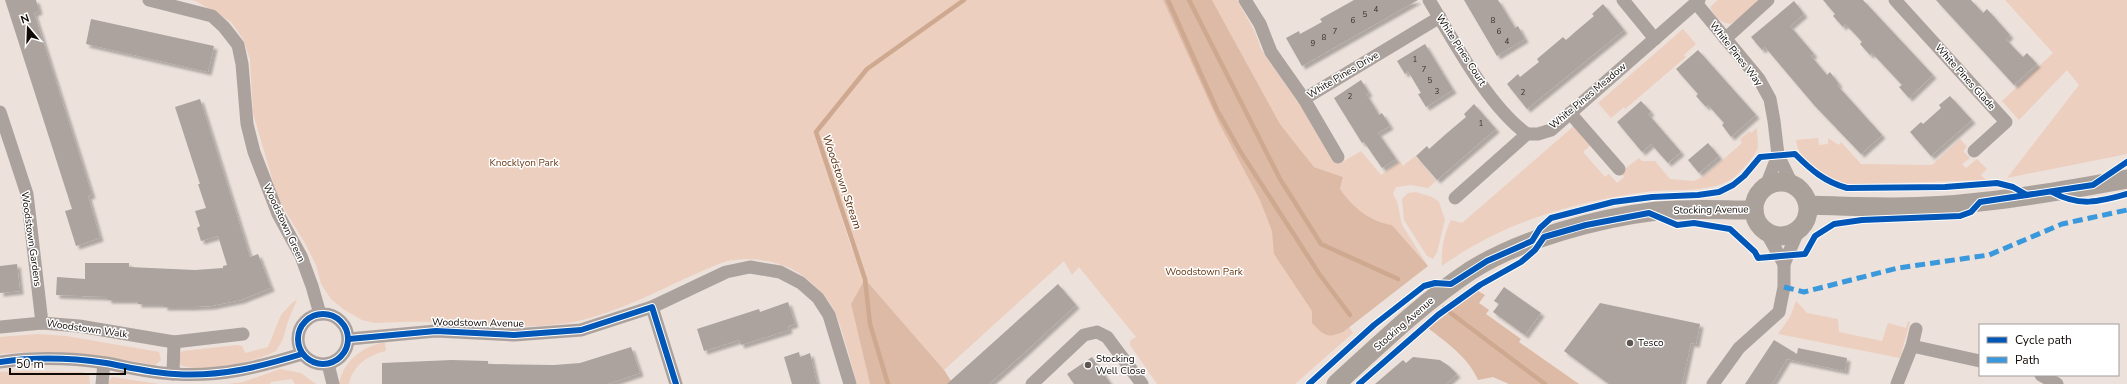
<svg xmlns="http://www.w3.org/2000/svg" width="2127" height="384" font-family="'Nunito Sans',sans-serif">
<style>
.green{fill:#eccfbf;fill-rule:evenodd}
.forest{fill:#dcbaa6}
.lines{fill:none;stroke-linecap:round;stroke-linejoin:round}
.stream{stroke:#cfa890;stroke-width:4.5}
.building{fill:#aca39e;filter:url(#shadow)}
.street{stroke:#aba29e;stroke-width:13}
.secondary{stroke:#aba19b;stroke-width:19}
.quiet{stroke:#3a99dd;stroke-width:5;stroke-dasharray:10 5;stroke-linecap:butt}
.cycleway-casing{stroke:#fff;stroke-width:8}
.cycleway{stroke:#0057b8;stroke-width:6}
.poi-dot{fill:#5d5551;stroke:#fff;stroke-width:1.5}
.labels{text-anchor:middle;dominant-baseline:central;stroke-width:3;stroke-linejoin:round;paint-order:stroke}
.number-label{font-size:8px;fill:#37302c}
.street-label{font-size:10px;fill:#100a06;stroke:#fff}
.park-label{font-size:10px;fill:#6b3915;stroke:#fff}
.poi-label{font-size:10px;fill:#100a06;stroke:#fff;text-anchor:start}
.water-label{font-size:11px;font-style:italic;fill:#552500;stroke:#fff}
</style>
<defs>
<filter id="shadow"><feDropShadow dx="3.5" dy="3.5" stdDeviation="1" flood-color="#0004"/></filter>
</defs>
<rect width="100%" height="100%" fill="#ece1db"/>
<g class="green">
<path d="M191 0H1163L1218 118 1353 333 1295 384H1157L1130 345V341L1136 337 1079 267 1072 275 1064 261 944 370 865 279 851 304 870 384H857C850 360 844 333 834 310 830 302 822 293 815 286 791 262 761 256 727 261 677 279 631 309 578 321 538 330 497 325 457 323 429 321 402 322 375 323L362 320 343 309 331 299 321 284 316 265 306 245 278 199 253 113 250 59 243 39 231 22 196 1ZM822 154H823L862 272 850 244Z"/>
<path d="M1212 0H1237L1255 32 1261 49 1305 112 1334 161 1339 164 1361 151 1381 175 1400 161 1403 166 1415 156 1436 181 1428 188 1411 185 1396 187 1393 194 1397 201 1402 225 1428 266 1392 225C1371 222 1352 207 1340 190L1343 177 1314 167 1280 124Z"/>
<path d="M1718 0H1759L1736 21 1730 24C1721 23 1713 16 1710 7Z"/>
<path d="M2005 0H2127V154L2007 178 2079 85 2067 70 2019 120 2002 101 2053 53Z"/>
<path d="M1683 29 1696 44 1684 55 1686 57 1625 109 1624 107 1611 118 1598 103Z"/>
<path d="M1575 125 1591 145 1583 152 1605 177 1609 174 1617 183 1624 177 1621 172 1639 158 1642 161H1655L1670 179 1694 181 1704 176 1742 143 1740 139 1750 131 1751 133 1757 128C1757 134 1758 141 1758 147 1757 154 1738 175 1732 179 1706 194 1674 188 1645 192 1573 202 1501 223 1442 266 1441 251 1444 233 1451 220L1462 223Z"/>
<path d="M1818 138 1819 145 1828 144V138L1839 145 1841 142 1861 164 1932 165 1960 139 1967 147 1963 151 1970 158 1962 164 1966 168 1977 159 1987 169 1981 175 1986 180 1861 184C1855 184 1848 184 1842 183 1823 178 1798 161 1796 140Z"/>
<path d="M1416 192 1432 197 1439 202 1445 220 1437 252 1433 259 1427 256 1404 220 1402 199 1408 193Z"/>
<path d="M297 300 288 321 283 339 276 351C255 362 203 374 180 365L179 354 183 351 237 345 242 346 245 353 268 347 281 315 293 302Z"/>
<path d="M1796 301 1807 313 1838 319 1839 332 1882 341 1888 323 1906 328 1908 321 1910 322 1900 358 1778 334 1790 317Z"/>
<path d="M38 334 66 336 148 350 159 352 161 360 155 365C103 356 52 348 0 354V337Z"/>
<path d="M385 342 386 351C368 355 353 365 349 384H339C344 360 362 347 385 342Z"/>
<path d="M280 369 301 373 316 384H295L292 379 271 382 270 384H227L243 382Z"/>
<path d="M23 371 83 372 89 375 90 384H0V372Z"/>
<path d="M112 377 159 384H107Z"/>
</g>
<g class="forest">
<path d="M1163 0H1212L1280 124 1314 167 1343 177 1340 189C1352 207 1371 222 1392 225L1428 266 1343 332C1326 339 1324 335 1312 323V311L1274 254 1272 231 1260 200 1219 123Z"/>
<path d="M865 279 944 370 953 384H870L851 304Z"/>
<path d="M1478 291 1485 295 1479 303 1489 310 1486 314 1521 339 1519 342 1579 384H1509L1493 377 1478 380C1468 357 1447 343 1428 328Z"/>
</g>
<g class="lines">
<g class="stream">
<path d="M1168 0 1217 110 1240 151 1320 275 1350 315"/>
<path d="M1189 0 1280 179 1321 244 1398 279"/>
<path d="M1444 308 1545 384"/>
<path d="M888 384 870 324 865 279 816 132 867 69 964 0"/>
</g>
</g>
<g class="building">
<path d="M5 0H36L39 11 34 13 92 195 88 196 100 238 76 246 65 211 72 209Z"/>
<path d="M1354 0H1418L1302 66 1286 38 1299 31 1300 34 1322 22 1320 19Z"/>
<path d="M1464 0H1498L1515 28 1518 26 1525 39 1497 56Z"/>
<path d="M1823 0H1863L1933 75 1909 98 1899 87 1902 85 1872 53 1870 55 1860 44 1862 42 1854 33 1845 24 1843 27 1833 16 1835 14Z"/>
<path d="M1936 0H1971L1983 13 1987 9 2010 35 2006 39 2014 48 2023 57 2027 53 2037 64 2014 85Z"/>
<path d="M1794 1 1804 14 1790 26 1814 54 1811 56 1827 75 1830 72 1839 84 1837 85 1882 135 1861 154 1814 105 1765 47 1762 50 1751 37Z"/>
<path d="M1603 4 1624 30 1527 109 1507 84 1518 74 1520 77 1530 69 1539 62 1537 59 1563 37 1566 40 1575 32 1594 16 1592 14Z"/>
<path d="M91 19 214 46 208 72 86 44Z"/>
<path d="M1425 44 1453 90 1426 107 1418 94 1421 93 1408 71 1405 74 1397 61Z"/>
<path d="M1698 50 1756 115 1731 137 1722 125 1724 123 1708 105 1706 107 1696 96 1698 94 1676 69Z"/>
<path d="M1361 80 1369 93 1366 94 1373 105 1379 115 1382 113 1390 126 1378 133 1396 159 1382 168 1364 142 1362 143 1334 98Z"/>
<path d="M1950 96 1972 120 1931 156 1910 132 1921 122 1923 124 1941 108 1939 105Z"/>
<path d="M200 99 250 257 258 254 271 288 241 300 211 306 191 307H164V304H138V300H108V297L56 295 57 277 85 279V263H129V267L195 270 223 268V266L227 265 218 236 201 241 197 228 200 226 195 211 206 208 198 184H200L175 107Z"/>
<path d="M1641 101 1651 112 1648 114 1681 152 1668 163 1651 144 1642 152 1617 122Z"/>
<path d="M1474 104 1496 129 1437 180 1416 156 1427 146 1429 149 1447 133 1466 117 1464 114Z"/>
<path d="M1708 143 1719 156 1699 173 1688 160Z"/>
<path d="M17 264 20 291 0 293V266Z"/>
<path d="M1058 284 1076 305 1023 354 989 384H947Z"/>
<path d="M1504 287 1541 313 1525 335 1493 312 1499 304 1494 301Z"/>
<path d="M788 302 795 324 788 326 789 330 741 345 739 340 704 351 697 329 759 309 760 312Z"/>
<path d="M1600 303 1700 324 1696 344 1691 343 1682 384H1609L1564 351Z"/>
<path d="M1774 340 1797 354 1798 348 1847 358 1845 371 1787 359 1772 384H1745Z"/>
<path d="M631 347 640 373 608 384H382V363L452 360 488 361V364L554 365 580 363Z"/>
<path d="M799 352 800 357 810 353 817 384H792L784 357Z"/>
<path d="M1092 357 1111 384H1074L1067 374Z"/>
<path d="M1413 357 1440 360 1449 366 1457 374 1446 384H1375L1403 360 1406 363Z"/>
</g>
<g class="lines">
<g class="street">
<path d="M149 0 212 16 224 27 238 45 242 64 247 124 254 152 278 214 301 256 312 286 320 314"/>
<path d="M1245 0 1260 24 1271 52 1304 99 1440 17"/>
<path d="M1429 0C1454 41 1488 106 1527 134"/>
<path d="M1623 0 1655 39"/>
<path d="M1895 0 2006 122 1974 151"/>
<path d="M1696 3 1759 79 1770 99 1774 121 1778 155 1792 184"/>
<path d="M1725 39 1768 0"/>
<path d="M1304 99 1338 157"/>
<path d="M0 112 27 194 42 323"/>
<path d="M1570 113 1619 169"/>
<path d="M1766 186 1778 155"/>
<path d="M1455 198 1527 134H1538L1551 130 1699 0"/>
<path d="M1766 232 1784 264 1799 229"/>
<path d="M652 307 676 384"/>
<circle cx="323" cy="339" r="25"/>
<path d="M0 327 42 323 79 326 174 342 243 334"/>
<path d="M349 339 436 331 514 335 581 330 652 307 726 272 750 267 780 272 801 283 818 298 829 315 850 384"/>
<path d="M1912 346 1980 361"/>
<path d="M0 362C34 357 72 358 106 363 128 367 152 373 175 374 221 377 259 367 302 354"/>
<path d="M328 364 333 384"/>
<path d="M173 374 174 342"/>
<path d="M2041 375 2057 384"/>
<path d="M102 384 104 363"/>
<path d="M1032 384 1084 335 1097 332 1107 337 1142 384"/>
<path d="M1713 384 1739 348 1779 312 1784 287V264"/>
<path d="M1897 384 1912 346 1916 329"/>
</g>
<g class="secondary">
<circle cx="1781" cy="209" r="27"/>
<path d="M1808 205C1865 207 1923 209 1979 202 2029 197 2078 188 2127 179"/>
<path d="M1336 384C1379 345 1422 303 1470 271 1520 239 1598 218 1657 211 1689 208 1722 210 1754 210"/>
</g>
<path class="quiet" d="M1784 287 1804 292 1898 268 1989 255 2062 224 2127 210"/>
<defs>
<g id="cycleway">
<path d="M2052 192C2079 207 2099 202 2127 194"/>
<circle cx="323" cy="339" r="25"/>
<path d="M349 339 436 331 514 335 581 330 652 307 676 384"/>
<path d="M0 362C34 357 72 358 106 363 128 367 152 373 175 374 221 377 259 367 302 354"/>
<path d="M1309 384 1374 325 1424 286 1435 283 1451 284 1487 261 1532 241 1540 228 1551 218 1613 202 1652 197 1698 195 1719 192 1733 185 1744 176 1760 157 1795 154C1811 170 1825 182 1847 188L1945 187 1997 183 2013 187 2027 195"/>
<path d="M1359 384 1438 315 1480 285 1521 262 1535 250 1544 237 1586 225 1649 213 1677 225 1694 223 1730 229 1755 252 1758 258 1805 254 1815 236 1834 224 1862 220 1960 216 1971 212 1980 202 2093 185 2127 162"/>
</g>
</defs>
<use href="#cycleway" class="cycleway-casing"/>
<use href="#cycleway" class="cycleway"/>
</g>
<g class="poi-dot">
<circle cx="1630" cy="343" r="4"/>
<circle cx="1088" cy="365" r="4"/>
</g>
<g class="labels">
<g class="number-label">
<text x="1376" y="9">4</text>
<text x="1365" y="14">5</text>
<text x="1353" y="20">6</text>
<text x="1493" y="20">8</text>
<text x="1335" y="31">7</text>
<text x="1499" y="31">6</text>
<text x="1324" y="37">8</text>
<text x="1507" y="41">4</text>
<text x="1313" y="43">9</text>
<text x="1415" y="59">1</text>
<text x="1424" y="69">7</text>
<text x="1430" y="80">5</text>
<text x="1437" y="91">3</text>
<text x="1523" y="92">2</text>
<text x="1350" y="96">2</text>
<text x="1481" y="123">1</text>
</g>
<g class="street-label">
<text transform="translate(1461 50) rotate(57)">White Pines Court</text>
<text transform="translate(1736 54) rotate(52)">White Pines Way</text>
<text transform="translate(1343 75) rotate(-31)">White Pines Drive</text>
<text transform="translate(1965 77) rotate(48)">White Pines Glade</text>
<text transform="translate(1588 96) rotate(-40)">White Pines Meadow</text>
<text transform="translate(1711 210) rotate(-1)">Stocking Avenue</text>
<text transform="translate(284 223) rotate(65)">Woodstown Green</text>
<text transform="translate(31 239) rotate(82)">Woodstown Gardens</text>
<text transform="translate(478 323) rotate(1)">Woodstown Avenue</text>
<text transform="translate(1404 324) rotate(-41)">Stocking Avenue</text>
<text transform="translate(87 329) rotate(8)">Woodstown Walk</text>
</g>
<g class="park-label">
<text x="524" y="163">Knocklyon Park</text>
<text x="1204" y="272">Woodstown Park</text>
</g>
<g class="poi-label">
<text x="1638" y="343">Tesco</text>
<text x="1096" y="359">Stocking<tspan x="1096" dy="12">Well Close</tspan></text>
</g>
<g class="water-label">
<text transform="translate(842 182) rotate(71)">Woodstown Stream</text>
</g>
</g>
<rect x="1979" y="324" width="140" height="52" fill="#ffffff" stroke="#9f9d9b"/>
<rect x="1987" y="337" width="20" height="6" fill="#0057b8" stroke="#9f9d9b"/>
<text x="2015" y="344" font-size="12" fill="#100a06">Cycle path</text>
<rect x="1987" y="357" width="20" height="6" fill="#3a99dd" stroke="#9f9d9b"/>
<text x="2015" y="364" font-size="12" fill="#100a06">Path</text>
<g transform="translate(28 28) rotate(341)" stroke="#ffffff" stroke-width="3" paint-order="stroke">
<path d="M0-3L7 15L0 10L-7 15Z" fill="#100a06"/>
<text y="-6" font-size="11" font-weight="bold" text-anchor="middle" fill="#100a06">N</text>
</g>
<path d="M10 368v6h115v-6" fill="none" stroke="#100a06" stroke-width="2"/>
<text x="16" y="368" font-size="12" fill="#100a06" stroke="#ffffff" stroke-width="3" paint-order="stroke">50 m</text>
</svg>
